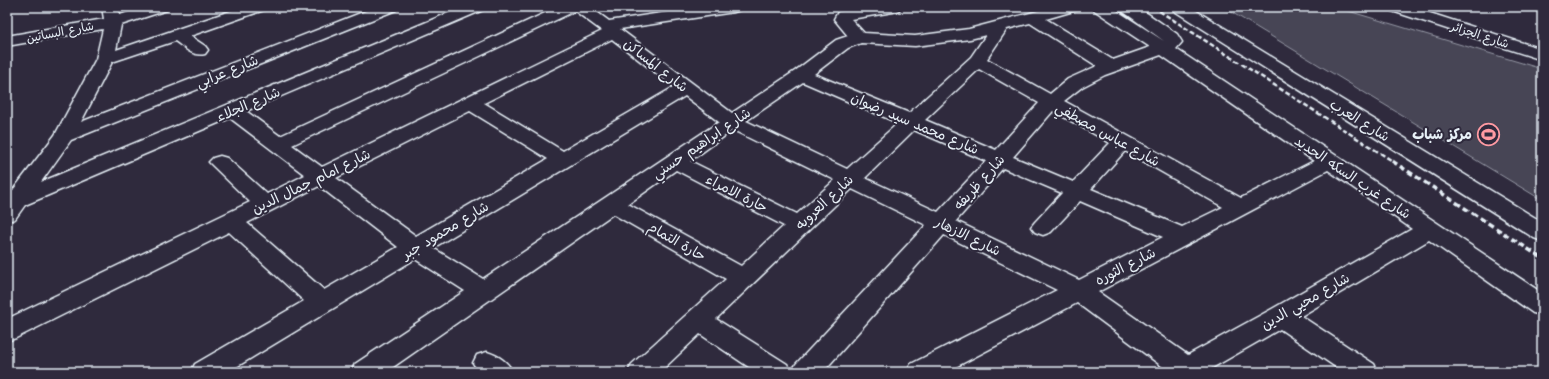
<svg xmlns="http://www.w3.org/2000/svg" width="1549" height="379" font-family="'Shantell Sans','Playpen Sans Arabic',sans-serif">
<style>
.green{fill:#464455;stroke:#979aa6}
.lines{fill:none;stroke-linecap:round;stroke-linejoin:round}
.minor-casing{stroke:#e8f1f8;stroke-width:3}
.tertiary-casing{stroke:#e8f1f8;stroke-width:3}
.minor{fill:#2f2a3d;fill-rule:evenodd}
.tertiary{fill:#2f2a3d;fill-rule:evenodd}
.rail-far1{stroke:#e8f1f8;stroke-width:2.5;stroke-dasharray:5 2.5;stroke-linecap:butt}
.rail{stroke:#e8f1f8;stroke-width:3.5;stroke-dasharray:6 3.5;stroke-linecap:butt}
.labels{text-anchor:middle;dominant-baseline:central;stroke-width:4;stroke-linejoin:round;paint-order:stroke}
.far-street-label{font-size:12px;fill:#e8f1f8;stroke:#2f2a3d}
.street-label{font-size:14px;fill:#e8f1f8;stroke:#2f2a3d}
.poi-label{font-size:14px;font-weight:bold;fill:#e8f1f8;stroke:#2f2a3d;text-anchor:end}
</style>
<rect width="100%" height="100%" fill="#2f2a3d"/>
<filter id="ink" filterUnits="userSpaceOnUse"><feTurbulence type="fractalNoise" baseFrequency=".025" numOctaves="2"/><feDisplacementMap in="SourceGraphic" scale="8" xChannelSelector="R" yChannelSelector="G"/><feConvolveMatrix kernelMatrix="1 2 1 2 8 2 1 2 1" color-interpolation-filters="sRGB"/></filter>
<g filter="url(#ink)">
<path class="green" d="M1223 7H1335L1542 69V200Z"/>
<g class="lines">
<defs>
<g id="minor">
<path d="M102 7H118L120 15 144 7H169L167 10 121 25 116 50 242 7H266L264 10 190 36 205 46 208 50 205 54C193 57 185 48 175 41L112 62 81 122 376 7H398L396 10 71 140 41 182 463 7H485L483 10 246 111 280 136 558 7H590L609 21 701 7H742L740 10 734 12 620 29 732 113 795 71 836 40 848 36 834 19 838 12 863 7H901L899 10 893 12 851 19 864 33 915 36 969 29 1053 7H1079L1077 10 1046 19 1113 60 1150 47 1094 10 1092 7H1111L1164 41 1121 10 1119 7H1138L1177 34 1182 42 1176 49 1542 293V315L1533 313 1429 240 1301 316 1374 364 1378 372H1343L1280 329 1205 372H1166L1167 370 1077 303 946 372H907L911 364 1057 290 944 235 823 372H792L796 364 926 225 852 189 716 319 787 364 791 372H756L700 334 660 372H628L632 364 726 279 613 214 386 372H351L355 364 465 291 415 259 228 372H191L195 364 304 301 229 232 16 338 7 341V319L250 202 213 166 209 162 213 158 220 156 227 158 267 194 305 175 230 118 25 205 15 219 7 221V198L55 135 96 59 103 29 7 46V36L104 19ZM575 11 602 31 322 167 292 145ZM1030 23 1097 66 1068 79 1050 94 987 59 1007 29ZM986 35 971 57 909 113 814 74 848 48 861 43 915 46 970 39ZM612 39 674 87 563 151 484 103ZM1161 55 1314 161 1241 198 1064 101 1082 87 1105 75ZM979 69 1039 103 996 150 925 120ZM803 82 898 123 847 169 746 121ZM685 96 719 122 483 279 433 248ZM470 111 548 159 416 236 336 178ZM1053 111 1110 143 1073 182 1013 157ZM733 130 835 180 797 214 690 161ZM914 130 986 161 938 212 865 178ZM1125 151 1223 207 1182 227 1091 189ZM1003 168 1062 193 1035 222 1031 227 1035 232 1043 235 1051 232 1080 201 1163 237 1079 280 956 221ZM676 170 784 226 741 266 628 204ZM1328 170 1412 229 1272 309 1188 355 1098 292ZM319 186 398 247 324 290 247 223Z"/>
<path d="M1171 7H1190L1542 222V241L1534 238 1173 10Z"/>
<path d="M487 352C499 356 507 361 513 372H479L473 363 477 355Z"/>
</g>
<path id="tertiary" d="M1387 7H1411L1542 49V60L1389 10Z"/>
</defs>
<use href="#minor" class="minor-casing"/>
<use href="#tertiary" class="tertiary-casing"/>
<use href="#minor" class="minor"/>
<use href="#tertiary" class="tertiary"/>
<path class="rail-far1" d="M1153 7 1394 162"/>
<path class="rail" d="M1392 161 1542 258"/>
</g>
</g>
<defs>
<symbol id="stadium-ring" viewBox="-11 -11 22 22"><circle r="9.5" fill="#2f2a3d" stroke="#ff9aa2" stroke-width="1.5"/><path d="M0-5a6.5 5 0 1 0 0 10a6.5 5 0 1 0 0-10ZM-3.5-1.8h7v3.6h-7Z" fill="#ff9aa2"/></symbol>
</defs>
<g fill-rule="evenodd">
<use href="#stadium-ring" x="1476" y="122" width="25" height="25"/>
</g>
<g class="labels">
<g class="far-street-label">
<text transform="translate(60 32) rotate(-11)">شارع البساتين</text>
<text transform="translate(1480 35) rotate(18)">شارع الجزائر</text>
</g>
<g class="street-label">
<text transform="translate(656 65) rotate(38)">شارع المساكن</text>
<text transform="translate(227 71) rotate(-22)">شارع عرابي</text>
<text transform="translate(248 104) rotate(-23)">شارع الجلاء</text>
<text transform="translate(1360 120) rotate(32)">شارع العرب</text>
<text transform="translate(915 123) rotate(23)">شارع محمد سيد رضوان</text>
<text transform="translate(1108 134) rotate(29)">شارع عباس مصطفي</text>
<text transform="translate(701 143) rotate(-34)">شارع ابراهيم حسني</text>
<text transform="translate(1353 177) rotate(34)">شارع غرب السكه الحديد</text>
<text transform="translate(311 181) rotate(-26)">شارع امام جمال الدين</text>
<text transform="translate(979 182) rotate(-48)">شارع ظريفه</text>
<text transform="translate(737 193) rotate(27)">حارة الامراء</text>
<text transform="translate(824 202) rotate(-43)">شارع العروبه</text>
<text transform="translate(445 230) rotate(-31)">شارع محمود جبر</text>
<text transform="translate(968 236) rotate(26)">شارع الازهار</text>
<text transform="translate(677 241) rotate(30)">حارة التمام</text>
<text transform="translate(1125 266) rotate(-27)">شارع الثوره</text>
<text transform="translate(1305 301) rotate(-30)">شارع محيي الدين</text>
</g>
<g class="poi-label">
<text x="1472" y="134">مركز شباب</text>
</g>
</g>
<rect width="1549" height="379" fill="none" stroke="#2f2a3d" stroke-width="24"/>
<rect x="12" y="12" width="1525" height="355" fill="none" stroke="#e8f1f8" stroke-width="1.5" filter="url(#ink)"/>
</svg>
